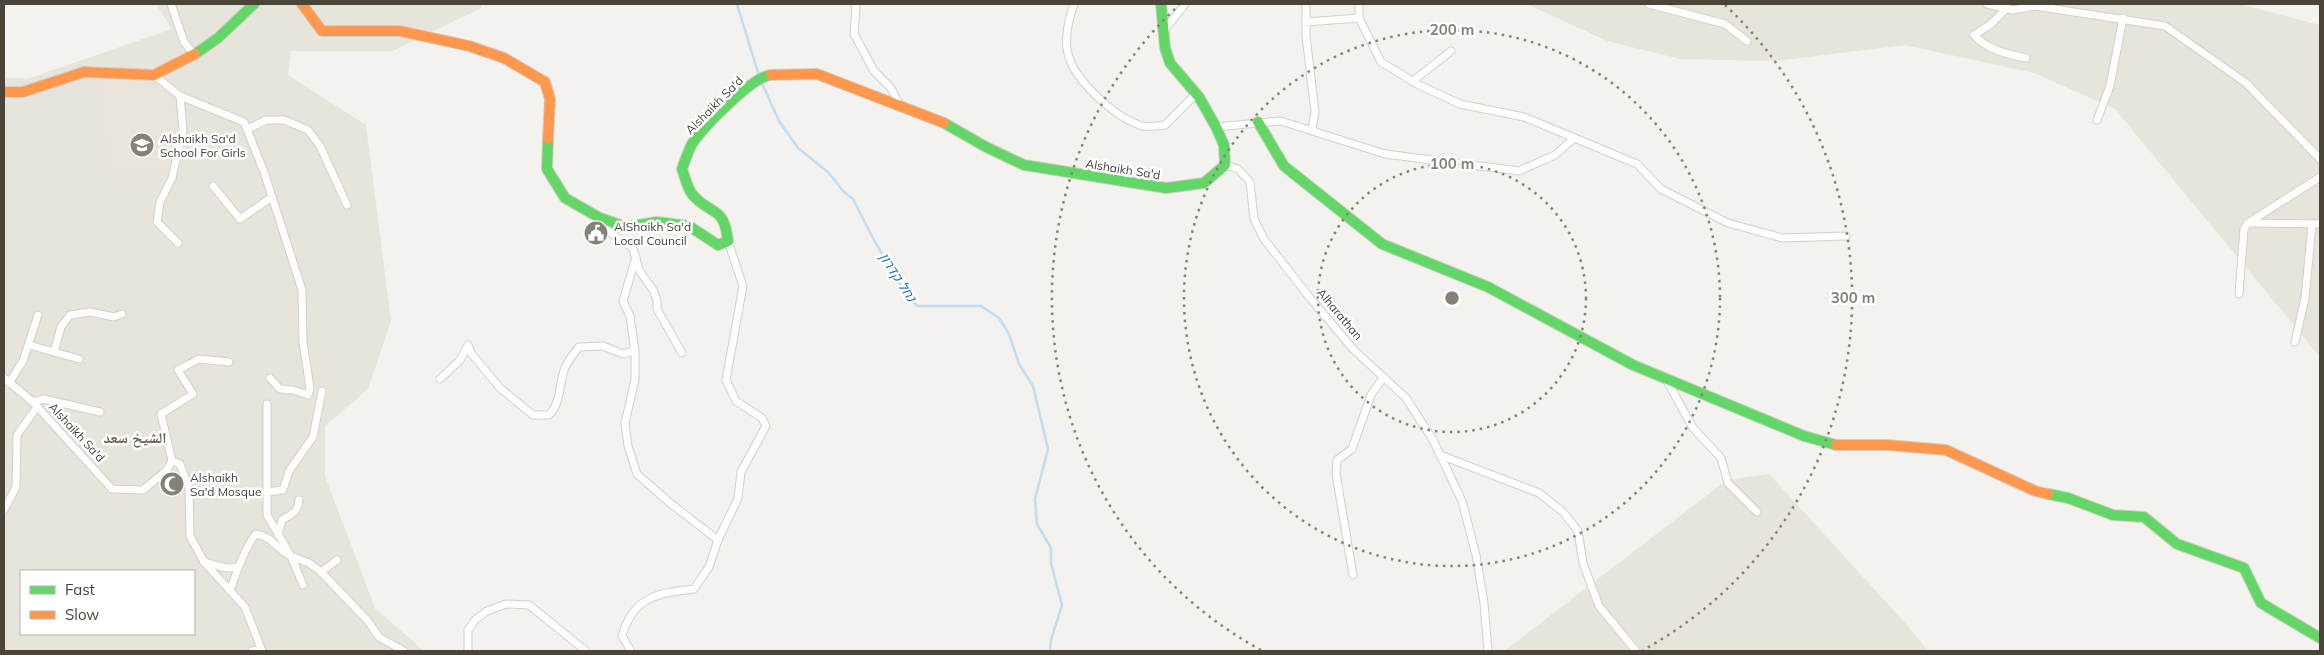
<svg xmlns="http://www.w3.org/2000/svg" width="2324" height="655" font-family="Mulish,'Noto Naskh Arabic',Heebo,sans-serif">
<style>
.residential{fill:#e7e4dc;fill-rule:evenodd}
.education{fill:#eae5da}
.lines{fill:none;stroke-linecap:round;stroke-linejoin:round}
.stream{stroke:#c0ddf1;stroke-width:2.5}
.street-casing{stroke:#d2d0cb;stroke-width:9}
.fast-casing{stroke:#d3cfc5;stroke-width:12}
.slow-casing{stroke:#d3cfc5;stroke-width:12}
.street{stroke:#fdfdfc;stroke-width:7}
.fast{stroke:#63d668;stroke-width:10}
.slow{stroke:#ff974d;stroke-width:10}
.ring{fill:none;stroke:#868178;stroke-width:2.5;stroke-dasharray:2.5 5}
.labels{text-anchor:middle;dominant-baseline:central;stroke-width:5;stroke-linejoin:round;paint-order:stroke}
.street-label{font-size:12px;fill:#4b4439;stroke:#fff}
.poi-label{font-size:12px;fill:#4b4439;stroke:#fff;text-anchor:start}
.water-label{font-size:14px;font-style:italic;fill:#2e7ab2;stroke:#fff}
.quarter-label{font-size:15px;font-weight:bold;fill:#6e6250;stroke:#fff}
.centre{fill:#868178;stroke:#fff;stroke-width:2.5}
.ring-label{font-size:15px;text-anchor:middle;font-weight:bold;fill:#868178;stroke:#fff;stroke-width:5;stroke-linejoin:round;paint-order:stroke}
</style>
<rect width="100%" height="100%" fill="#f4f2ee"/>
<g class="residential">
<path d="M156 4H482L481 8 393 51H291L288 75 366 125 391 321 368 389 325 426V476L375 608 424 651H4V77L27 79 172 29ZM21 571H194V634H21Z"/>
<path d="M1527 4H2239L2320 25V357L2115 109 2034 73 1905 45 1775 61 1680 59 1607 41Z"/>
<path d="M1769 474 1907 625 1928 651H1504L1727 480Z"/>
</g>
<path class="education" d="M104 81 151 87 171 97V112L176 113 181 120 170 171 110 169Z"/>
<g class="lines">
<g class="stream">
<path d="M737 4 759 76"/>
<path d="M761 81 779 121 798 148 829 173 843 191 853 199 875 242 904 291 917 306H981L999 318 1009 334 1019 364 1033 386 1048 449 1035 499 1037 524 1051 548V563L1062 605 1051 640 1050 651"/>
</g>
<defs>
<g id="street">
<path d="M171 4 184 42 194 54"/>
<path d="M855 4 856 7 854 34 874 71 891 88 900 106"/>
<path d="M1074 4C1068 21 1063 43 1070 60 1080 85 1117 119 1143 126 1150 127 1158 126 1165 125L1196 94"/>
<path d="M1306 4V36L1315 112 1312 130"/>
<path d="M1649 4 1725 24 1747 41"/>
<path d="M1987 4 2013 10 2035 6 2165 26 2246 83 2320 159"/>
<path d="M2007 8 1991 24 1974 35C1988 50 2006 54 2026 58"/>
<path d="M1359 18V4"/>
<path d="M1306 22 1359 18 1381 62 1419 85 1460 104 1524 117 1637 164 1661 189 1728 223 1782 238 1846 236"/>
<path d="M1164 31 1185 4"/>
<path d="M154 75 180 96 244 122 264 172 302 290 303 342 310 388 308 395 293 390 280 389 270 378"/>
<path d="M1413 81 1451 51"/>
<path d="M2097 120 2110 86 2123 18"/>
<path d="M1216 127 1281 121 1385 154 1519 171 1555 155 1573 139"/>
<path d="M248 129 266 120H284L308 130 320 146 347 205"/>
<path d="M1225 165 1238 169 1250 182 1254 219 1264 239 1310 298 1354 350 1406 398 1433 440 1462 501 1476 555 1484 603 1488 651"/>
<path d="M213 186 240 219 272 197"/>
<path d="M600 218 609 232 633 248 639 270 653 290 657 300V309L682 353"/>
<path d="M2248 223 2320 224"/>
<path d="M178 243 157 222 160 202 172 178 183 130 180 96"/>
<path d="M636 257 623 301 630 316 635 351V380L625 423 628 446 637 474 670 503 718 540"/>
<path d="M2239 294 2244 229 2248 223 2320 177"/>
<path d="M2295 342 2305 298 2312 225"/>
<path d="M29 345 79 359"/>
<path d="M54 352 61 327 70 315 90 312 114 317 122 314"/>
<path d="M4 378 33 402 112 489 143 490 166 471 172 461 180 464 189 488 190 536 204 562 245 607 262 651"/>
<path d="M440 379 460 360 468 345 471 353 500 388 533 415H549C560 404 559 389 563 374 565 364 572 356 579 347L603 346 623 354 635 351"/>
<path d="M1666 379 1693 428 1721 458 1728 483 1757 512"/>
<path d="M9 383 23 361 38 315"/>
<path d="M33 402 44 399 100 412"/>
<path d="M267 404V515L291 556 309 563 321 572 367 620 379 637 404 651"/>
<path d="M1440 455 1539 493 1563 512 1578 531 1583 563 1599 606 1636 651"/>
<path d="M172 461 161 414 193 394 178 370 199 359 229 362"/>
<path d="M267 492 283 490 289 471 313 437 322 391"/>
<path d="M4 510 16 487 17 435 37 407"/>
<path d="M278 535 282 520C292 514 298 512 299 500"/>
<path d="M204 562C215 565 226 570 237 567"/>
<path d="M321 572 337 560"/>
<path d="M1353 575 1336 474 1337 460 1352 449 1371 395 1383 378"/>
<path d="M230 591C235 576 246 545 256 534 273 536 277 551 291 556L303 585"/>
<path d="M252 651 261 649"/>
<path d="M468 651V630L475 620 487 611 506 604 529 605 586 651"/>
<path d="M631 651 622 636C633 597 657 593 694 589L709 567 718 540 738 498 741 472 766 426 762 418 736 401 726 380 743 286 728 241"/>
</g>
<g id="fast">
<path d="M195 54 218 38 254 4"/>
<path d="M1258 122 1284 166 1382 244 1488 287 1633 365 1804 436 1836 445"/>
<path d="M944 123 986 147 1024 165 1166 188 1204 183 1225 165 1224 145 1216 127 1199 97 1170 63 1165 48 1161 4"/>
<path d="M548 139 547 169 565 198 600 218 626 227 657 222 689 226 718 245 728 241C724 204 710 216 692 194 687 187 685 177 682 169 685 161 688 151 692 144 703 127 753 76 771 75"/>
<path d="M2048 494 2068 498 2113 515 2144 517 2177 544 2244 568 2261 603 2320 638"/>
</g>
<g id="slow">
<path d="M302 4 322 31H400L469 46 504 58 545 82 550 99 548 139"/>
<path d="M771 75 817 74 944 123"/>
<path d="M4 92H23L84 72 154 75 195 54"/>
<path d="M1836 445H1887L1946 450 2035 491 2048 494"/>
</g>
</defs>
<use href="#street" class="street-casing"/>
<use href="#fast" class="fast-casing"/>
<use href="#slow" class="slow-casing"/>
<use href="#street" class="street"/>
<use href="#fast" class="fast"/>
<use href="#slow" class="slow"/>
</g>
<g class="ring">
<circle cx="1452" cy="298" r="134"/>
<circle cx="1452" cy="298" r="268"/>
<path d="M1261 650A401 401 0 0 1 1179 5M1725 5A401 401 0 0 1 1643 650"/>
</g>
<defs>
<symbol id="school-disc" viewBox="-11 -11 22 22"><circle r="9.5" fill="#868178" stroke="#fff"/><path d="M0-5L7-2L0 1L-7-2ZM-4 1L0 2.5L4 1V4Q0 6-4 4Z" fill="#fff"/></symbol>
<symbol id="civic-disc" viewBox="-11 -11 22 22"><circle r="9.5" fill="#868178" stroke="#fff"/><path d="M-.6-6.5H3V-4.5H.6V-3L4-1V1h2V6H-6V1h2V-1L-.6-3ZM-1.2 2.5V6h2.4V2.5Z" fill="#fff"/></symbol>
<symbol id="mosque-disc" viewBox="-11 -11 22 22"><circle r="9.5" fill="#868178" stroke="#fff"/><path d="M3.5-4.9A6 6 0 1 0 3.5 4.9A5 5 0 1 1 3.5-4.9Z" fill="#fff"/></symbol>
</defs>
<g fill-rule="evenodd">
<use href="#school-disc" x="128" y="131" width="28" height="28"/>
<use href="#civic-disc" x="582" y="219" width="28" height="28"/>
<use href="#mosque-disc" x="158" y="470" width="28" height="28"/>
</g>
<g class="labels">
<g class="street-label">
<text transform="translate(714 105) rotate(-45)">Alshaikh Sa'd</text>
<text transform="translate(1123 169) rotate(9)">Alshaikh Sa'd</text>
<text transform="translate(1340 314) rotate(50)">Alharathan</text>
<text transform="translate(77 432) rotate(47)">Alshaikh Sa'd</text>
</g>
<g class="poi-label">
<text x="160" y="138">Alshaikh Sa'd<tspan x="160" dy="14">School For Girls</tspan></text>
<text x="614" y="226">AlShaikh Sa'd<tspan x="614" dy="14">Local Council</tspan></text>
<text x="190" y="477">Alshaikh<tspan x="190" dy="14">Sa'd Mosque</tspan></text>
</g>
<g class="water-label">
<text transform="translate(898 277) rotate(57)">נחל קדרון</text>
</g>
<g class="quarter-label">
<text x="135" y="437">الشيخ سعد</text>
</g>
</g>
<circle cx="1452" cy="298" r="8" class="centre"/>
<g class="ring-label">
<text x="1452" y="35">200 m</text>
<text x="1452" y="169">100 m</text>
<text x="1853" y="303">300 m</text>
</g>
<rect width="2324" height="655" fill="none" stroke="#4b4439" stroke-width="10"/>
<rect x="20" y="570" width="175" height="65" fill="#ffffff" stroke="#b7b4b0"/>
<rect x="30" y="586" width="25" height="8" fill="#63d668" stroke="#b7b4b0"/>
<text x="65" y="595" font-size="15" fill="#4b4439">Fast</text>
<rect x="30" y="611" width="25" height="8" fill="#ff974d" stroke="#b7b4b0"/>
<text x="65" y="620" font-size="15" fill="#4b4439">Slow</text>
</svg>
